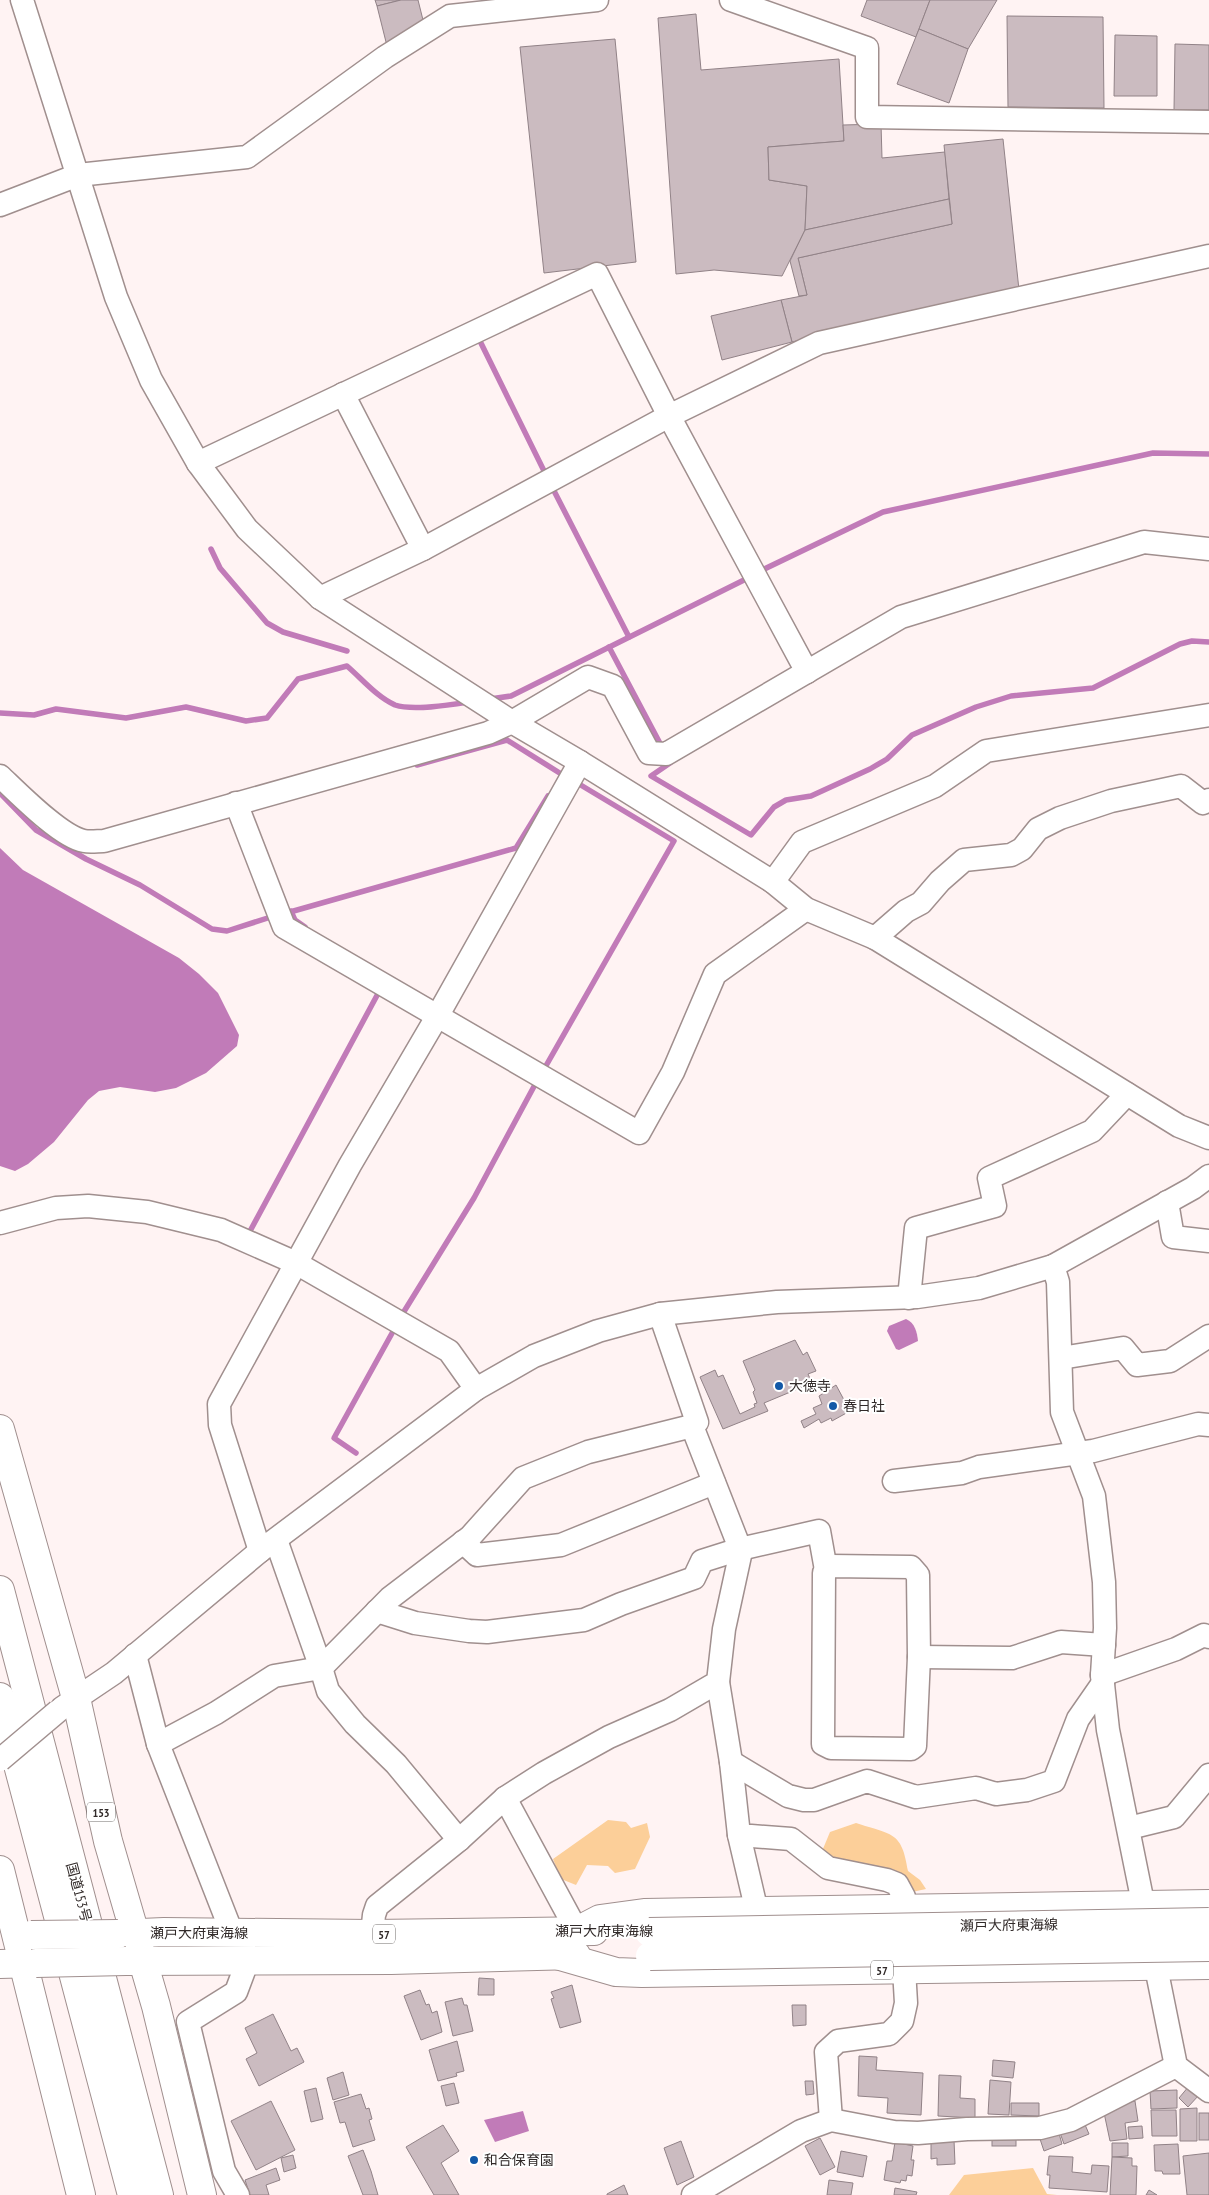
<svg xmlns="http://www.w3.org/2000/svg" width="1209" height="2195" font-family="'PT Sans Narrow','Noto Sans JP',sans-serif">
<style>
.green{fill:#fccf99}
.water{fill:#c17bb8}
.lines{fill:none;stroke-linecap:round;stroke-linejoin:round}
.stream{stroke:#c17bb8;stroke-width:5.5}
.building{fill:#cbbbc0;stroke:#918287}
.minor-casing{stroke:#a08f8e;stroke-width:25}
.major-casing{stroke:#a08f8e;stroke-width:30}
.highway-casing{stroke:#a08f8e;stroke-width:30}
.minor{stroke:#fff;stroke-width:22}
.major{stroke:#fff;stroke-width:28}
.highway{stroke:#fff;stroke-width:28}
.minor-bridge-casing{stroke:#a08f8e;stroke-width:25;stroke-linecap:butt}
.major-bridge-casing{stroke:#a08f8e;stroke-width:30;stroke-linecap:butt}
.minor-bridge{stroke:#fff;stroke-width:22}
.major-bridge{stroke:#fff;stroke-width:28}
.poi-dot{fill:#1258a7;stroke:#fff;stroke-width:2}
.labels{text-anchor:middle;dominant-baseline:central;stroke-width:4;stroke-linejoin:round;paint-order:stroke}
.shield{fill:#fff;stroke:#6f6a69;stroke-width:1}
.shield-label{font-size:12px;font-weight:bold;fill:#312a29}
.poi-label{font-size:14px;fill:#312a29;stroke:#fff;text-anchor:start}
.street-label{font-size:14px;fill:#312a29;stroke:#fff}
</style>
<rect width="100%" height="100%" fill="#fff3f3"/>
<g class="green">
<path d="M608 1820 626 1822 631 1828 647 1823 650 1837 635 1869 615 1873 608 1866 587 1865 576 1885 561 1879 553 1859Z"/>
<path d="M856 1823C891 1835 902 1830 908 1871L920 1880 926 1889 912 1892 820 1856 830 1832Z"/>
<path d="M1033 2168 1047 2194 1057 2195H949L964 2175Z"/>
</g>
<g class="water">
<path d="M0 848 23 870 179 958 199 974 218 993 239 1035 237 1046 206 1073 176 1088 155 1092 120 1087 99 1091 88 1100 54 1142 28 1164 15 1171 0 1166Z"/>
<path d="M906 1319C915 1323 917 1332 918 1341L899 1350 896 1349 887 1331 889 1326Z"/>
<path d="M523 2111 529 2131 495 2142 484 2120Z"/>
</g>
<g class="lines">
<g class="stream">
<path d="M477 335 547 477"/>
<path d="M551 485 629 637"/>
<path d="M211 549 220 568 267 623 283 632 347 651"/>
<path d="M758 572 883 512 1153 453 1209 454"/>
<path d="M609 647 663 749"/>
<path d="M490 699 511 696 750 577"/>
<path d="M0 713 34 715 56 709 126 718 186 707 246 721 267 718 298 679 347 666C362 679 377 697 395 705 413 711 450 705 469 702"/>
<path d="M668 759 670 763 651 776 751 835 774 807 786 800 811 796 870 769 887 759 912 735 976 707 1011 696 1093 688 1180 644 1192 641 1209 642"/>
<path d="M417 765 507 740 566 777"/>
<path d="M0 793 36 830 86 859 140 885 212 929 227 931 274 916"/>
<path d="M291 911 295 920 305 927"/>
<path d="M283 914 516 848 548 796"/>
<path d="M543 1071 674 841 574 781"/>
<path d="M249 1233 381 988"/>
<path d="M400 1318 474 1198 538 1079"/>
<path d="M356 1453 334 1438 396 1326"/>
</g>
</g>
<g class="building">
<path d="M375 0H401L377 6Z"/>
<path d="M401 0H418L424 24 387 46 377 6Z"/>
<path d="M867 0H930L916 37 861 16Z"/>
<path d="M930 0H997L968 49 919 29Z"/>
<path d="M696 14 701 70 839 59 844 141 768 147 769 180 807 186 805 230 782 276 714 270 676 274 658 18Z"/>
<path d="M1007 16 1103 17 1104 108 1008 107Z"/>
<path d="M919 29 968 49 949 103 897 84Z"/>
<path d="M1115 35 1157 36V96H1114Z"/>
<path d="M615 39 636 262 544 273 520 47Z"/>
<path d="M1175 44 1209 45V110H1174Z"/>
<path d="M881 124 882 158 945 152 949 199 805 230 807 186 769 180 768 147 844 141 843 125Z"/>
<path d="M1003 139 1019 290 792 342 781 300 807 295 798 258 952 224 944 145Z"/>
<path d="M949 199 952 224 798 258 807 295 799 296 790 261 805 230Z"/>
<path d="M781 300 792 342 722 360 711 316Z"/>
<path d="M795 1340 803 1355 807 1352 816 1371 808 1374 812 1383 764 1403 768 1411 723 1429 700 1377 715 1370 718 1377 723 1375 740 1414 755 1407 754 1404 757 1403 753 1392 755 1390 743 1361Z"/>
<path d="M836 1385 850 1411 832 1421 831 1418 821 1423 819 1419 804 1428 801 1421 816 1414 813 1408 822 1404 819 1396Z"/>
<path d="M479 1978 494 1979V1995H478Z"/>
<path d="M572 1985 581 2022 560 2028 551 1999 554 1998 551 1992Z"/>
<path d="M420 1990 426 2005 429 2004 432 2013 437 2011 442 2032 421 2040 404 1996Z"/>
<path d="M462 1998 464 2005H467L473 2031 453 2036 445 2002Z"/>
<path d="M792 2005H806V2025L793 2026Z"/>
<path d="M273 2014 291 2051 297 2048 304 2062 259 2086 246 2059 257 2053 245 2028Z"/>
<path d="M457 2041 464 2071 456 2073 457 2076 438 2081 429 2050Z"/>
<path d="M859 2056 877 2057 876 2070 923 2073 921 2115 887 2113 888 2098 858 2096Z"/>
<path d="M993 2060 1015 2062 1013 2078 992 2076Z"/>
<path d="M343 2072 349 2095 333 2100 327 2078Z"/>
<path d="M939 2075 961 2076 960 2098 975 2099V2118L938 2116Z"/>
<path d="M990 2080 1011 2082 1009 2115 988 2114Z"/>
<path d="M805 2081H813L814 2094 806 2095Z"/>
<path d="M454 2083 459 2103 446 2106 441 2086Z"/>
<path d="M1189 2086 1199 2095 1188 2107 1179 2098Z"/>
<path d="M316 2088 323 2119 311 2122 304 2091Z"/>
<path d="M1177 2090V2108L1151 2109 1150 2091Z"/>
<path d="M361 2094 366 2109 369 2108 372 2119 369 2120 375 2140 353 2147 345 2122 340 2123 334 2102Z"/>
<path d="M271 2101 295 2150 256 2170 231 2121Z"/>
<path d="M1135 2101 1138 2121 1125 2123 1127 2139 1110 2141 1103 2108Z"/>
<path d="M1011 2103H1039V2116L1011 2115Z"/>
<path d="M1197 2108V2141H1180V2109Z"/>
<path d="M1151 2110H1176L1177 2136H1152Z"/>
<rect x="1199" y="2113" width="10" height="27"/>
<path d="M1083 2120 1089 2134 1064 2144 1059 2130Z"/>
<path d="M443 2125 459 2151 441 2163 459 2195H434L406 2147Z"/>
<path d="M1142 2126 1143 2138 1129 2139 1128 2127Z"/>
<path d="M1058 2130 1062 2144 1044 2151 1039 2136Z"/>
<rect x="992" y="2133" width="24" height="13"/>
<path d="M820 2138 835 2167 820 2175 805 2146Z"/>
<path d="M954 2140 955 2164 937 2165V2158L931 2159V2141Z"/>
<path d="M681 2141 694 2177 677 2185 664 2148Z"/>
<path d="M895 2142 913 2146 911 2160H914L912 2176 907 2175 906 2181 901 2180 900 2183 884 2180 887 2161H892Z"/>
<path d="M1112 2143H1128V2156L1112 2157Z"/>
<path d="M1178 2144 1180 2174H1163L1162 2171H1155L1154 2145Z"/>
<path d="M363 2150 371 2171 378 2195H363L348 2156Z"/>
<path d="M841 2151 867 2156 863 2177 837 2172Z"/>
<path d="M1209 2153V2195H1187L1183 2156Z"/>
<path d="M293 2155 296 2168 284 2172 281 2158Z"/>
<path d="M1049 2156 1073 2157 1072 2172 1091 2174 1092 2165 1109 2166 1107 2192 1049 2188 1050 2175H1047Z"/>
<path d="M1112 2157 1132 2158V2166H1137L1136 2195H1110Z"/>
<path d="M276 2168 280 2180 266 2185 269 2195H250L245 2180Z"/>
<path d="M829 2180 853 2183 851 2195H827Z"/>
<path d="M624 2185 628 2195H607V2194Z"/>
<path d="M895 2188 917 2192 916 2195H894Z"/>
<path d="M1149 2190 1157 2195H1146Z"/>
</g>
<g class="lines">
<defs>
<g id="minor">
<path d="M22 0 116 297 151 380 198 463 247 529 320 598 512 722 580 762 773 882 806 909 875 938 1179 1126 1209 1138"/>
<path d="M731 0 867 48V117L1209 122"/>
<path d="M0 205 78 175 247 157 385 57 450 16 597 0"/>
<path d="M343 394 423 549"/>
<path d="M198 463 597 274 669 416 807 672"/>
<path d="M320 598 423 549 669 416 819 343 1209 256"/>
<path d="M0 776C18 793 61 837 84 841 90 842 98 841 104 841L488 733 512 722 588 677 613 686 649 753 666 754 901 617 1144 542 1209 549"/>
<path d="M236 803 284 927 639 1133 673 1072 715 974 806 909"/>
<path d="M773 882 802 842 935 786 986 751 1209 715"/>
<path d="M875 938 906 911 921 903 940 881 964 860 1011 855 1022 849 1038 829 1060 818 1111 801 1181 786 1203 803 1209 800"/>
<path d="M1167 1202 1173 1237 1209 1241"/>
<path d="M0 1223 56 1208 88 1206 147 1212 221 1230 296 1263 449 1351 476 1389"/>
<path d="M1053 1266 1058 1282 1062 1412 1094 1496 1104 1582 1105 1628 1102 1675 1108 1730 1176 2066 1209 2091"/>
<path d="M909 1298 916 1228 995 1206 989 1178 1092 1131 1127 1094"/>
<path d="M1061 1358 1123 1348 1137 1365 1170 1361 1209 1336"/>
<path d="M894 1481 962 1473 979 1467 1093 1451 1198 1424 1209 1425"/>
<path d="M276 1540 321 1668 390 1598 470 1537 523 1478 588 1452 692 1426"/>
<path d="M463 1542 477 1555 561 1545 714 1483"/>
<path d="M260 1551 220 1425 219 1404 350 1165 438 1015 580 762"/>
<path d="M830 1566 911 1567 918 1575 919 1657 915 1746 911 1749 831 1748 823 1744 824 1573Z"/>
<path d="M377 1611 415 1623 469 1631 487 1632 584 1620 621 1604 694 1578 702 1561 740 1549 819 1531 826 1570"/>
<path d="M135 1655 158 1744"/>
<path d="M919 1657 1012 1658 1061 1642 1104 1645"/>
<path d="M1102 1675 1176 1649 1204 1635 1209 1637"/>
<path d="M718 1682 731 1762 739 1835 791 1839 828 1868 887 1880 897 1884 904 1897 906 1909"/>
<path d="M62 1708 114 1673 260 1551 476 1389 534 1356 598 1331 660 1314 777 1302 917 1297 979 1288 1053 1266 1193 1188 1209 1176"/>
<path d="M731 1762 788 1796 804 1800H814L867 1781 916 1797 976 1788 996 1794 1027 1790 1054 1781 1078 1719 1103 1683"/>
<path d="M505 1798 577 1931"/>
<path d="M1129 1828 1174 1817 1209 1775"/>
<path d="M739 1835 757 1912"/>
<path d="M232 1933 158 1744 216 1713 274 1676 321 1668 328 1691 355 1724 396 1764 459 1840"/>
<path d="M372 1934 374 1915 377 1906 459 1840 505 1798 544 1773 609 1737 670 1710 718 1682 724 1629 741 1551 692 1426 697 1422 660 1314"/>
<path d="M831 2120 826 2052 838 2041 889 2034 902 2021 906 2003 904 1969"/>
<path d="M238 2195 224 2171 188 2022 236 1992 248 1960"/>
<path d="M693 2195 801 2131 831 2120 894 2132 918 2133 967 2129 1040 2128 1071 2120 1176 2066"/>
</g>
<g id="major">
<path d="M577 1931 600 1919 644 1913 1209 1904"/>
<path d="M118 1934 164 1932 372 1934 594 1931"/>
<path d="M557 1955 616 1972 642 1973 1209 1965"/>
<path d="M126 1961 391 1960 576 1955"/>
<path d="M0 1964 36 1963"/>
</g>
<g id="highway">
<path d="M0 1429 76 1698 108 1841 156 2006 202 2195"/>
<path d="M0 1590 159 2195"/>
<path d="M0 1697 132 2195"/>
<path d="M0 1870 81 2195"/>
</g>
</defs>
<use href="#minor" class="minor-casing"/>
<use href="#major" class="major-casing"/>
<use href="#highway" class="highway-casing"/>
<use href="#minor" class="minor"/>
<use href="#major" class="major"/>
<use href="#highway" class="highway"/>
<defs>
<path id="minor-bridge" d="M0 1760 58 1711"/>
<g id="major-bridge">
<path d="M649 1932 1209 1922"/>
<path d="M31 1935 118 1934"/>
<path d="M650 1956 1209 1947"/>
<path d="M36 1963 126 1961"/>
</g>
</defs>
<use href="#minor-bridge" class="minor-bridge-casing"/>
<use href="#major-bridge" class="major-bridge-casing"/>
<use href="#minor-bridge" class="minor-bridge"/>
<use href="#major-bridge" class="major-bridge"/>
</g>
<g class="poi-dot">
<circle cx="779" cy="1386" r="5"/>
<circle cx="833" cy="1406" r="5"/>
<circle cx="474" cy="2160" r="5"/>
</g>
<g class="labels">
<g class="shield">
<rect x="87" y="1802.5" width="28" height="19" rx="4"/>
<rect x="373" y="1924.5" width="22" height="19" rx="4"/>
<rect x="871" y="1960.5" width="22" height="19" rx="4"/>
</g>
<g class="shield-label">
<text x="101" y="1812">153</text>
<text x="384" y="1934">57</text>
<text x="882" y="1970">57</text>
</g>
<g class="poi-label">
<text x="789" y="1386">大徳寺</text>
<text x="843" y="1406">春日社</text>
<text x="484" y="2160">和合保育園</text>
</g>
<g class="street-label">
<text transform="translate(79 1892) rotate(75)">国道153号</text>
<text transform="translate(1009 1925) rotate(-1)">瀬戸大府東海線</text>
<text x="604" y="1931">瀬戸大府東海線</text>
<text x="199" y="1933">瀬戸大府東海線</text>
</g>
</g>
</svg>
